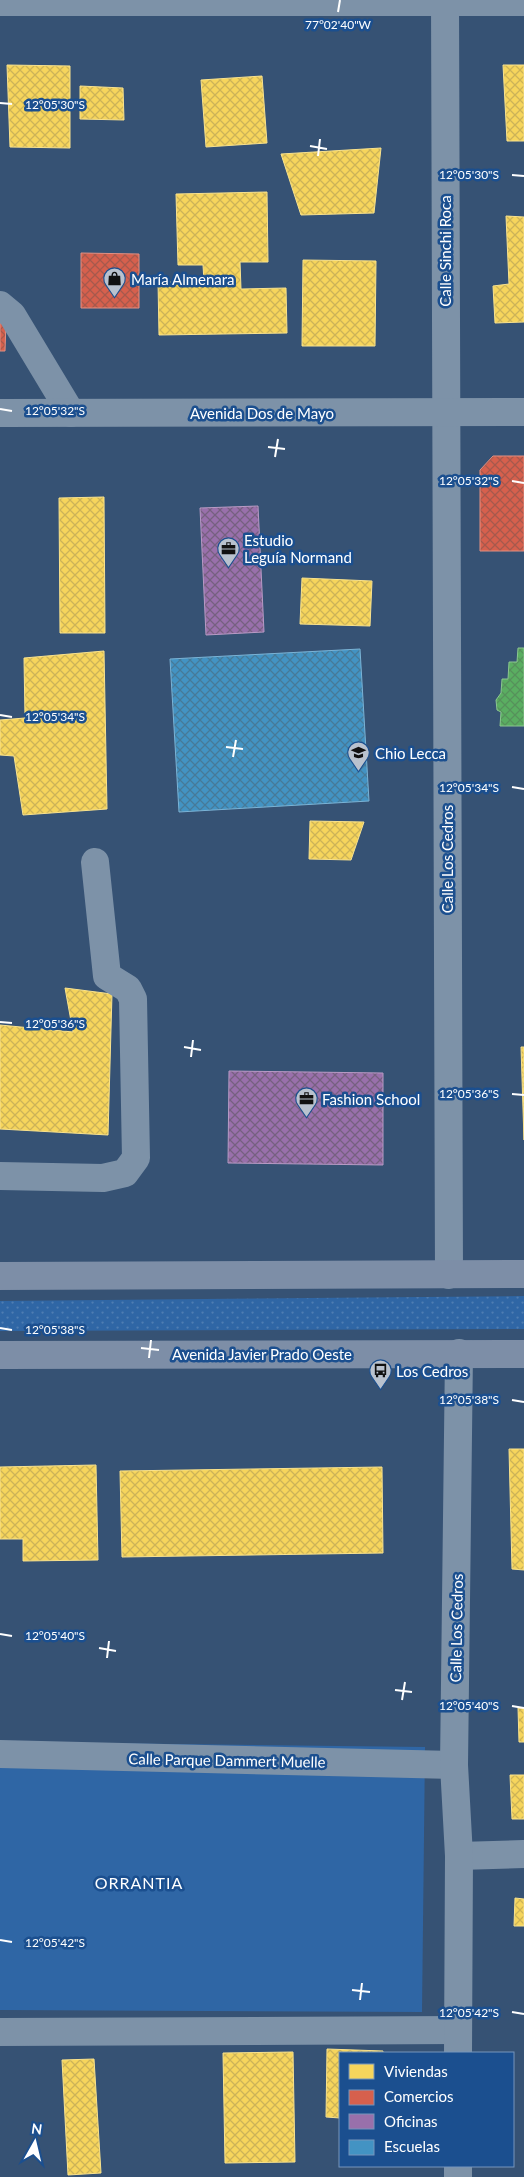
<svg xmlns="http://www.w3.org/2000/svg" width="524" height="2177" font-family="Lato,sans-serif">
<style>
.grass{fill:url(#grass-dots)}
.park{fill:#2f66a5}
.homes{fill:url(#homes-cross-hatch);stroke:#f9e28d}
.shops{fill:url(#shops-cross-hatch);stroke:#e29082}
.offices{fill:url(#offices-cross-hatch);stroke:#b89bc4}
.schools{fill:url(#schools-cross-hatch);stroke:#7bb3d5}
.public{fill:url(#public-cross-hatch);stroke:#8cc690}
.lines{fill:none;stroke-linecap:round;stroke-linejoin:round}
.minor{stroke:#7d92a8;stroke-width:28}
.major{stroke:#7d8ea7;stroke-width:28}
.ticks{fill:none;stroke:#fff;stroke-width:2}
.labels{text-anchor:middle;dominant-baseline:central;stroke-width:5;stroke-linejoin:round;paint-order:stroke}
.street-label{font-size:15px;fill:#fff;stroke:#1b4f8f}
.poi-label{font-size:15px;fill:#fff;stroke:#1b4f8f;text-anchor:start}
.neighbourhood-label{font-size:16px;letter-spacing:1px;fill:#fff;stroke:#1b4f8f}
.ticks-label{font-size:12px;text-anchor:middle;fill:#fff;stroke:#1b4f8f;stroke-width:5;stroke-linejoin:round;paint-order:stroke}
</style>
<defs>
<pattern id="grass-dots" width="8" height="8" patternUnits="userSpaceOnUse" patternTransform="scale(1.25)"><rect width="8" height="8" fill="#2f66a5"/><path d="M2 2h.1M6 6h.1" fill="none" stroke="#4e7db2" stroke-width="1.8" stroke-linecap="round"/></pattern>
<pattern id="homes-cross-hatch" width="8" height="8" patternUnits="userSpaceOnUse" patternTransform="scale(1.25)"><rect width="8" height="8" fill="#f6d55c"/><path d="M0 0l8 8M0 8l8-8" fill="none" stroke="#ccb358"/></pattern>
<pattern id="shops-cross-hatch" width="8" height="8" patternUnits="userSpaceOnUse" patternTransform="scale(1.25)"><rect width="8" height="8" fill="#d6604d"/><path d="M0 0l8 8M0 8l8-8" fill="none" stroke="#a6594d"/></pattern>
<pattern id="offices-cross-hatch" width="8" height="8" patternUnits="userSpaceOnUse" patternTransform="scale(1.25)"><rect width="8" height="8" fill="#9970ab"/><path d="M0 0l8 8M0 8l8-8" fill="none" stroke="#766080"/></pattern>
<pattern id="schools-cross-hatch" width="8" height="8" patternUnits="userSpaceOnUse" patternTransform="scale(1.25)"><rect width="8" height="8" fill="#4393c3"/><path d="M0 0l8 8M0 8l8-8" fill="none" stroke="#467a99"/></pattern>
<pattern id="public-cross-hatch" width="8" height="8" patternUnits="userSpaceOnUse" patternTransform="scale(1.25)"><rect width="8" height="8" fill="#5aae61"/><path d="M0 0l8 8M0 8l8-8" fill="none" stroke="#56915b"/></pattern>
</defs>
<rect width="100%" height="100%" fill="#365274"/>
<path class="grass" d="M524 1296V1329L0 1331V1301Z"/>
<path class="park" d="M0 1742 425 1747 422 2012 0 2010Z"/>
<g class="homes">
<path d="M7 65 70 66V148L10 147Z"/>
<path d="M503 65H524V141H507Z"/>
<path d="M262 76 267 143 206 147 201 80Z"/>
<path d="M80 86 123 88 124 120 80 119Z"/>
<path d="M381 148 374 213 301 215 281 154Z"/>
<path d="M267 192 268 262H240L241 289 286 288 287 333 159 335 158 282H204L203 265H178L176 194Z"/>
<path d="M506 216 524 217V322L495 323 493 286 509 284Z"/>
<path d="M303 260 376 261 375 346H302Z"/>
<path d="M104 497 105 633H60L59 498Z"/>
<path d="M302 578 372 581 370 626 300 624Z"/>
<path d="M104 651 107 809 23 815 14 756 0 755V720L25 718 24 658Z"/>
<path d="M310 821 364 822 351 860 309 859Z"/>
<path d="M65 988 112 994 108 1135 0 1129V1025L73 1032Z"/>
<path d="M521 1047H524V1140Z"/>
<path d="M509 1449H524V1570L512 1569Z"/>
<path d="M96 1465 98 1560 23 1561V1539H0V1467Z"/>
<path d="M382 1467 383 1553 122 1557 120 1471Z"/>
<path d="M518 1708H524V1742H519Z"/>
<path d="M510 1775H524V1819H512Z"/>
<path d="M515 1898 524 1899V1926H514Z"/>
<path d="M327 2049 383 2051V2053H340V2118L326 2117Z"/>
<path d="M293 2052 295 2162 225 2163 223 2053Z"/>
<path d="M94 2059 101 2173 68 2175 62 2060Z"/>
</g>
<g class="shops">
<path d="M81 253 139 254V308H81Z"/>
<path d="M0 317 6 322 5 351H0Z"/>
<path d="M493 456H524V551H480V470Z"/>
</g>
<g class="offices">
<path d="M258 506 264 632 206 635 200 508Z"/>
<path d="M229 1071 383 1073V1165L228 1163Z"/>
</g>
<path class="schools" d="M360 649 369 801 179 812 170 659Z"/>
<path class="public" d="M518 648H524V726H500L501 712 497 710 496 700 501 693 502 679H508L509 662H517Z"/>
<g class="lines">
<g class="minor">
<path d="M445 0 449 1275"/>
<path d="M0 2H524"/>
<path d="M0 305 12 315 71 413"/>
<path d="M0 413 524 412"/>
<path d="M0 1176 103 1178 125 1173 136 1158 133 999 128 989 107 976 95 862"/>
<path d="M0 1754 454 1765"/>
<path d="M459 1856 524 1854"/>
<path d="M0 2032 458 2030"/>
<path d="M458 2053 459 1856 454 1765 459 1353"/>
<path d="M458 2177V2166"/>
</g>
<g class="major">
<path d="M0 1276 524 1274"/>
<path d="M0 1355 524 1354"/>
</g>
</g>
<path class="ticks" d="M338 12 340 0M0 103 12 104M310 146 327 149M318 156 320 139M512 175 524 176M0 409 12 411M268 447 285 449M275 457 278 439M512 481 524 483M0 715 12 717M226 747 243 749M233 757 236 740M512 787 524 789M0 1022 12 1023M184 1047 201 1050M191 1057 193 1040M512 1094 524 1095M0 1328 12 1330M141 1348 159 1350M149 1358 151 1340M512 1400 524 1402M0 1634 12 1636M99 1648 116 1651M107 1658 109 1641M395 1690 412 1692M402 1700 405 1682M512 1706 524 1708M0 1940 12 1942M352 1990 370 1992M360 2000 362 1983M512 2012 524 2014"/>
<defs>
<symbol id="shop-pin" viewBox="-11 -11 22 30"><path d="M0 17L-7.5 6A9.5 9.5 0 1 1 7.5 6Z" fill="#b9c2ce" stroke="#1b4f8f"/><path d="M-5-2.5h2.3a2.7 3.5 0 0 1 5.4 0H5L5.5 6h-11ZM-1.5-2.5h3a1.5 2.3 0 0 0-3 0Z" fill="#111"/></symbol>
<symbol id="office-pin" viewBox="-11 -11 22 30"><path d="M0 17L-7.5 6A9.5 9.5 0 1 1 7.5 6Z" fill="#b9c2ce" stroke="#1b4f8f"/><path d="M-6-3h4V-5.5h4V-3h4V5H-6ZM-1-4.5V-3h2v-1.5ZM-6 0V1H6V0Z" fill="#111"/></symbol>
<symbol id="school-pin" viewBox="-11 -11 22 30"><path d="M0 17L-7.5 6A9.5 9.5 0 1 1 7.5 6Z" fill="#b9c2ce" stroke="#1b4f8f"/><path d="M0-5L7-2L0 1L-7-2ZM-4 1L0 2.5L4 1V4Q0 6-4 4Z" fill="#111"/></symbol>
<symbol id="bus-pin" viewBox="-11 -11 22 30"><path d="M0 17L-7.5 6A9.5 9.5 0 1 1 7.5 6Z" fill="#b9c2ce" stroke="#1b4f8f"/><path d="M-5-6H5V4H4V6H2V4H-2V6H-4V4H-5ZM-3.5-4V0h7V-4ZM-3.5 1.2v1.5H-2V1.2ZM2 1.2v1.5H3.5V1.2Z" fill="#111"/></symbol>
</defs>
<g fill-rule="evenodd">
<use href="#shop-pin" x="102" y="266" width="25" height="34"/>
<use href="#office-pin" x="216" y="536" width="25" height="34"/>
<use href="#school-pin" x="346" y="740" width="25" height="34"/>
<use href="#office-pin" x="294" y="1086" width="25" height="34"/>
<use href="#bus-pin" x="368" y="1358" width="25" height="34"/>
</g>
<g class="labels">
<g class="street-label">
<text transform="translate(445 251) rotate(-90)">Calle Sinchi Roca</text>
<text x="262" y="413">Avenida Dos de Mayo</text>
<text transform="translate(447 859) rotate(-90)">Calle Los Cedros</text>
<text x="262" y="1354">Avenida Javier Prado Oeste</text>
<text transform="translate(456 1628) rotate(-89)">Calle Los Cedros</text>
<text transform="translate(227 1760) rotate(1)">Calle Parque Dammert Muelle</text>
</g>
<g class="poi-label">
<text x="131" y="279">María Almenara</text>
<text x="244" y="540">Estudio<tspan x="244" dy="17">Leguía Normand</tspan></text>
<text x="375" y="753">Chio Lecca</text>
<text x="322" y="1099">Fashion School</text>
<text x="396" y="1371">Los Cedros</text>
</g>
<g class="neighbourhood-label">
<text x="139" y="1882">ORRANTIA</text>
</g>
</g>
<g class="ticks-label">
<text x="338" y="29">77°02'40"W</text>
<text x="55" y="109">12°05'30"S</text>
<text x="469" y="179">12°05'30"S</text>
<text x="55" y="415">12°05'32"S</text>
<text x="469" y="485">12°05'32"S</text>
<text x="55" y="721">12°05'34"S</text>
<text x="469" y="792">12°05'34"S</text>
<text x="55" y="1028">12°05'36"S</text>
<text x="469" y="1098">12°05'36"S</text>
<text x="55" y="1334">12°05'38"S</text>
<text x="469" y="1404">12°05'38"S</text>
<text x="55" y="1640">12°05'40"S</text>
<text x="469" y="1710">12°05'40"S</text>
<text x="55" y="1947">12°05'42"S</text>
<text x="469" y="2017">12°05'42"S</text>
</g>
<rect x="339" y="2052" width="175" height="115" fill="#1b4f8f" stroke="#7695bc"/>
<rect x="349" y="2064" width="25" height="15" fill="#f6d55c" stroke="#7695bc"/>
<text x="384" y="2077" font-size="15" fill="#ffffff">Viviendas</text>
<rect x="349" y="2090" width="25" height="15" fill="#d6604d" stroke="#7695bc"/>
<text x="384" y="2102" font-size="15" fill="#ffffff">Comercios</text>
<rect x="349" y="2114" width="25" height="15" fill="#9970ab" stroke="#7695bc"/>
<text x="384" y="2127" font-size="15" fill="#ffffff">Oficinas</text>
<rect x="349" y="2140" width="25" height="15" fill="#4393c3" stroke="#7695bc"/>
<text x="384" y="2152" font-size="15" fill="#ffffff">Escuelas</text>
<g transform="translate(35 2142) rotate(8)" stroke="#1b4f8f" stroke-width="4" paint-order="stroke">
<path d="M0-4L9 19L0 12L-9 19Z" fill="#ffffff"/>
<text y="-8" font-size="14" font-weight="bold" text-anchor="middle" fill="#ffffff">N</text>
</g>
</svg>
